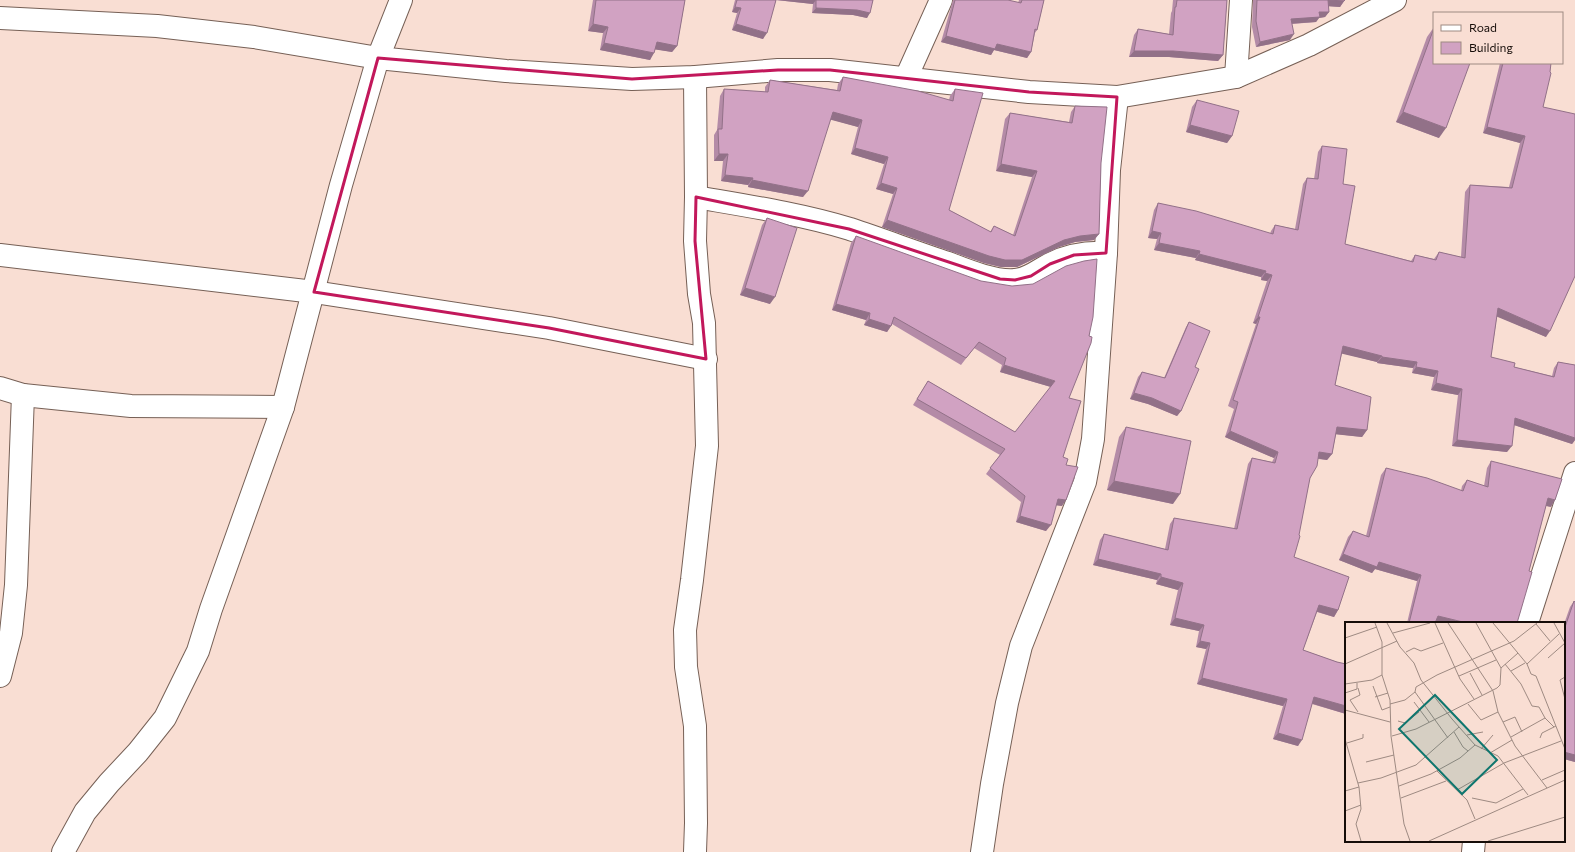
<svg xmlns="http://www.w3.org/2000/svg" width="1575" height="852" font-family="Commissioner,sans-serif">
<style>
.lines{fill:none;stroke-linecap:round;stroke-linejoin:round}
.minor-casing{stroke:#766056;stroke-width:24}
.minor{stroke:#fff;stroke-width:22}
.wall{fill:#b48ba7}
.shaded-wall{fill:#927188}
.building{fill:#d1a2c2;stroke:#927188}
.marked{fill:none;stroke:#c2185b;stroke-width:3;stroke-linejoin:round}
.inset-road{fill:none;stroke:#9e8a82;stroke-width:1}
.view{fill:#0f766e;fill-opacity:0.15;stroke:#0f766e;stroke-width:2}
.inset-edge{fill:none;stroke:#160d09;stroke-width:2}
</style>
<rect width="100%" height="100%" fill="#f9ded3"/>
<g class="lines">
<defs>
<g id="minor">
<path d="M0 18 157 26 254 37 378 58 506 71 632 79 695 77 778 70H830L1029 92 1117 97 1236 77 1309 45 1395 0"/>
<path d="M1236 77 1241 0"/>
<path d="M906 78 941 0"/>
<path d="M696 197C748 206 801 214 850 229 883 240 915 252 948 263 966 270 995 282 1015 280 1029 279 1038 270 1050 264 1068 255 1086 252 1106 253"/>
<path d="M0 255 314 292 549 328 706 359"/>
<path d="M0 388 23 395 131 406 283 407"/>
<path d="M1527 623 1575 473"/>
<path d="M0 676 11 633 16 585 23 395"/>
<path d="M63 852 85 812 109 783 138 752 165 718 198 651 211 609 283 407 341 185 378 58 401 0"/>
<path d="M695 852 696 823 695 726 686 667 685 630 692 580 707 446 704 323 699 294 695 241 696 197 695 77"/>
<path d="M982 852 992 784 1007 703 1021 646 1085 482 1093 439 1106 253 1109 170 1117 97"/>
<path d="M1473 852 1474 841"/>
</g>
</defs>
<use href="#minor" class="minor-casing"/>
<use href="#minor" class="minor"/>
</g>
<g class="wall">
<path d="M593 0H685L677 46 672 52 655 49 650 60 600 50 603 33 588 31Z"/>
<path d="M735 0H776L763 39 732 30 737 13 732 12Z"/>
<path d="M776 0H873L867 18 853 15 812 13 813 4Z"/>
<path d="M953 0H1008L1018 3 1019 0H1044L1037 30 1035 33 1031 52 1027 58 994 50 991 55 941 42Z"/>
<path d="M1173 0H1227L1223 55 1218 61 1169 57H1129L1134 35 1138 29 1169 34 1171 13 1172 11Z"/>
<path d="M1253 0H1345L1340 7 1329 6V12L1325 17 1319 18 1316 22 1292 24 1290 40 1256 47 1252 27Z"/>
<path d="M1434 27 1439 138 1396 122 1427 37Z"/>
<path d="M1500 63H1551L1543 107 1546 337 1497 316 1491 357 1514 367 1552 376 1554 368 1558 362 1575 365V440L1572 444 1514 425 1507 452 1452 446 1458 395 1431 390 1434 377 1412 373 1413 368 1377 363V362L1342 353 1335 385 1367 430 1362 437 1336 434 1332 454 1327 460 1318 459 1310 478 1294 557 1338 610 1334 617 1317 612 1303 650 1337 662 1346 664V714L1312 704 1298 746 1273 739 1283 706 1197 684 1206 649 1196 647 1199 631 1170 625 1178 590 1156 584 1157 580 1093 565 1100 540 1104 534 1165 549 1170 524 1174 518 1234 529 1248 464 1252 458 1272 462 1274 458 1225 437 1234 409 1228 406 1256 324 1253 323 1267 281 1261 280V277L1195 260 1196 258 1154 250 1157 239 1148 238 1154 210 1158 203 1270 234 1271 231 1275 225 1295 229 1303 184 1307 178 1314 179 1318 152 1322 146 1343 184 1345 244 1411 261 1415 255 1434 259 1439 252 1461 257 1465 192 1470 185 1509 187 1520 143 1483 133Z"/>
<path d="M843 77 949 100 950 96 955 89 949 210 990 232 994 226 1013 235 1032 177 996 171 1005 119 1010 113 1069 122 1071 112 1075 106 1101 163 1099 234 1094 240 1075 242 1059 247 1017 267H1001L984 263 882 227 893 194 876 189 884 164 851 154 858 127 830 119 803 197 748 187V185L721 181 723 161H714V135L717 130 720 96 724 89 765 92V87L770 80 837 90 838 84Z"/>
<path d="M1197 100 1232 136 1227 143 1186 132 1192 107Z"/>
<path d="M767 218 770 304 740 295 762 225Z"/>
<path d="M856 236 1069 398 1063 457 1066 465 1062 506 1056 505 1046 531 1016 522 1021 502 986 474 1000 455 913 405 928 381 1015 432 1051 387 1000 372 1002 365 974 348 961 365 892 324 891 326 887 332 864 325 866 320 832 310 851 243Z"/>
<path d="M1189 322 1195 367 1181 411 1177 416 1148 404 1130 399 1138 377 1142 372 1164 378 1186 327Z"/>
<path d="M1126 427 1173 504 1107 490 1119 437Z"/>
<path d="M1491 461 1551 507 1546 506 1529 571 1520 613 1435 623H1407L1417 581 1375 569 1372 573 1339 560 1348 537 1353 531 1366 536 1381 475 1386 468 1461 491 1462 486 1467 480 1484 486 1487 468Z"/>
<path d="M1574 601 1575 602V762L1564 759V624L1570 607Z"/>
</g>
<g class="shaded-wall">
<path d="M776 0H816L813 4Z"/>
<path d="M1328 0 1344 1 1340 7 1324 6Z"/>
<path d="M735 7 741 8 737 13 732 12Z"/>
<path d="M816 8 857 10 870 13 867 18 853 15 812 13Z"/>
<path d="M1319 12H1329L1325 17 1319 18 1316 22 1287 24 1291 19Z"/>
<path d="M593 24 608 27 603 33 588 31Z"/>
<path d="M736 24 767 33 763 39 732 30Z"/>
<path d="M1294 34 1290 40 1256 47 1260 42Z"/>
<path d="M946 36 997 44 1031 52 1027 58 994 50 991 55 941 42Z"/>
<path d="M657 42 677 46 672 52 652 49Z"/>
<path d="M604 43 654 53 650 60 600 50Z"/>
<path d="M1134 51H1173L1223 55 1218 61 1169 57H1129Z"/>
<path d="M833 112 862 120 858 127 828 119Z"/>
<path d="M1403 112 1446 128 1439 138 1396 122Z"/>
<path d="M1190 125 1232 136 1227 143 1186 132Z"/>
<path d="M1487 127 1525 136 1520 143 1483 133Z"/>
<path d="M855 148 888 157 884 164 851 154Z"/>
<path d="M719 154H728L723 161H714Z"/>
<path d="M1001 164 1037 171 1032 177 996 171Z"/>
<path d="M725 175 753 178 748 185 721 181Z"/>
<path d="M752 180 808 191 803 197 748 187Z"/>
<path d="M881 183 897 188 893 194 876 189Z"/>
<path d="M887 220 989 256 1064 240 1080 236 1099 234 1094 240 1075 242 1059 247 1017 267H1001L984 263 882 227Z"/>
<path d="M1152 231 1161 233 1157 239 1148 238Z"/>
<path d="M1159 243 1200 251 1196 258 1154 250Z"/>
<path d="M1199 254 1266 271 1261 277 1195 260Z"/>
<path d="M1265 273 1272 275 1267 281 1261 280Z"/>
<path d="M745 288 775 297 770 304 740 295Z"/>
<path d="M836 304 870 313 866 320 832 310Z"/>
<path d="M1498 308 1550 331 1546 337 1493 315Z"/>
<path d="M1258 317H1260L1256 324 1253 323Z"/>
<path d="M869 319 891 326 887 332 864 325Z"/>
<path d="M1343 346 1382 356 1377 362 1339 353Z"/>
<path d="M1382 357 1417 362 1413 368 1377 363Z"/>
<path d="M1004 365 1055 381 1051 387 1000 372Z"/>
<path d="M1416 367 1438 371 1434 377 1412 373Z"/>
<path d="M1436 383 1462 389 1458 395 1431 390Z"/>
<path d="M1134 393 1152 398 1181 411 1177 416 1148 404 1130 399Z"/>
<path d="M1515 418 1575 438V440L1572 444 1511 424Z"/>
<path d="M1337 427 1367 430 1362 437 1333 434Z"/>
<path d="M1230 431 1278 452 1274 458 1225 437Z"/>
<path d="M1457 440 1512 446 1507 452 1452 446Z"/>
<path d="M1319 452 1332 454 1327 460 1315 458Z"/>
<path d="M1114 481 1180 494 1173 504 1107 490Z"/>
<path d="M1548 498 1555 500 1551 507 1543 505Z"/>
<path d="M1058 499 1066 500 1062 506 1054 505Z"/>
<path d="M1020 516 1051 525 1046 531 1016 522Z"/>
<path d="M1343 554 1379 562 1421 575 1417 581 1375 569 1372 573 1339 560Z"/>
<path d="M1098 559 1161 574 1157 580 1093 565Z"/>
<path d="M1161 577 1183 583 1178 590 1156 584Z"/>
<path d="M1319 605 1338 610 1334 617 1315 611Z"/>
<path d="M1438 616 1467 623H1437L1433 622Z"/>
<path d="M1175 618 1204 625 1199 631 1170 625Z"/>
<path d="M1200 641 1210 643 1206 649 1196 647Z"/>
<path d="M1202 678 1287 699 1283 706 1197 684Z"/>
<path d="M1314 697 1346 706V714L1310 703Z"/>
<path d="M1278 733 1302 740 1298 746 1273 739Z"/>
<path d="M1564 752 1575 755V762L1564 759Z"/>
</g>
<g class="building">
<path d="M596 0H685L677 46 657 42 654 53 604 43 608 27 593 24Z"/>
<path d="M737 0H776L767 33 736 24 741 8 735 7Z"/>
<path d="M816 0H873L870 13 857 10 816 8Z"/>
<path d="M955 0H1008L1021 3 1022 0H1044L1037 30 1035 29 1031 52 997 44 995 49 946 36Z"/>
<path d="M1177 0H1227L1223 55 1173 51H1134L1138 29 1173 35 1175 7H1176Z"/>
<path d="M1257 0H1345L1344 1 1328 0 1329 12H1319L1320 17 1291 19 1294 34 1260 42 1256 21Z"/>
<path d="M1434 28V63H1470L1446 128 1403 112Z"/>
<path d="M1503 63H1551L1550 72 1551 73 1543 107 1575 114V276L1550 331 1498 308 1491 357 1515 363 1514 367 1554 377 1558 362 1575 365V438L1515 418 1512 446 1457 440 1462 389 1436 383 1438 371 1416 367 1417 362 1382 357V356L1343 346 1335 385 1371 397 1367 430 1337 427 1332 454 1319 452 1317 466 1310 478 1299 535 1300 536 1294 557 1349 577 1338 610 1319 605 1303 650 1337 662 1346 664V706L1314 697 1302 740 1278 733 1287 699 1202 678 1210 643 1200 641 1204 625 1175 618 1183 583 1161 577V574L1098 559 1104 534 1168 550 1174 518 1237 529 1252 458 1275 463 1278 452 1230 431 1238 402 1233 400 1260 317H1258L1272 275 1265 273 1266 271 1199 254 1200 251 1159 243 1161 233 1152 231 1158 203 1196 211 1273 234 1275 225 1298 230 1307 178 1318 179 1322 146 1347 149 1343 184 1355 186 1345 244 1413 262 1415 255 1436 260 1439 252 1465 258 1470 185 1512 188 1525 136 1487 127Z"/>
<path d="M843 77 918 91 953 101 955 89 983 93 949 210 991 232 994 226 1015 236 1037 171 1001 164 1010 113 1072 123 1075 106 1107 107 1101 163 1099 234 1080 236 1064 240 1022 260H1005L989 256 887 220 897 188 881 183 888 157 855 148 862 120 833 112 808 191 752 180 753 178 725 175 728 154H719L718 129H722L724 89 768 92 770 80 840 91Z"/>
<path d="M1197 100 1239 111 1232 136 1190 125Z"/>
<path d="M767 218 797 228 775 297 745 288Z"/>
<path d="M856 236 981 281 1012 286 1033 284 1066 266 1084 261 1097 259 1093 317 1089 336 1092 337 1091 343 1069 398 1081 401 1063 457 1068 459 1066 465 1078 467 1066 500 1058 499 1051 525 1020 516 1025 496 990 468 1005 449 917 399 928 381 1015 432 1055 381 1004 365 1006 358 979 342 966 358 894 317 891 326 869 319 870 313 836 304Z"/>
<path d="M1189 322 1210 331 1195 367 1199 369 1181 411 1152 398 1134 393 1142 372 1165 378Z"/>
<path d="M1126 427 1191 441 1180 494 1114 481Z"/>
<path d="M1491 461 1562 479 1555 500 1548 498 1529 571 1532 572 1520 613 1517 623H1467L1438 616 1435 623H1409L1421 575 1379 562 1377 567 1343 554 1353 531 1369 537 1386 468 1427 478 1463 491 1467 480 1488 487Z"/>
<path d="M1574 601 1575 602V755L1564 752V630Z"/>
</g>
<path class="marked" d="M378 58 632 79 778 70H830L1029 92 1117 97 1106 253 1074 255 1050 264 1031 276 1015 280 1000 279 849 229 696 197 695 241 706 359 549 328 314 292Z"/>
<g transform="translate(1345 622)">
<rect width="220" height="220" fill="#f9ded3"/>
<path class="inset-road" d="M30 1 37 20V53L45 78 46 114 59 202 65 219M42 1 55 25 69 41 76 58 107 97 130 123 153 134 183 173M90 1 115 57 129 77M103 1 148 69 153 90 170 124 202 166M131 1 156 46M148 1 182 42 186 52 191 54 220 127M191 2 205 19M48 11 85 1M0 16 32 5M61 30 69 26 76 29 98 21M203 36 220 21 209 1M0 42 52 19M160 42 176 62 187 84 194 85 200 96 166 115M182 42 214 12M166 49 180 41M125 51 137 73M114 54 151 38M220 55 215 58 220 77M0 62 27 58 37 53M28 64 37 88 45 85M70 70 103 116M0 71 12 67V61M30 75 43 71M69 80 84 100M45 82 60 78 70 70 71 65 92 53 169 19 192 1M123 82 136 98 153 90M0 88 45 100M13 90 5 78 15 73 13 66M200 96 209 105M53 99 60 101 74 90M158 100 170 95 177 110M109 110 118 125 123 129M122 113 138 110M47 114 71 107 152 66 155 63 156 46 173 31M195 116 197 111 211 104M0 117 14 165 16 187 11 202 16 219M2 121 18 116V112M136 127 148 113M145 131 167 118M21 140 49 133M92 149 122 178 130 197M197 158 220 148M13 161 36 156 71 143 114 105M54 164 86 152 115 136 130 123M112 168 159 141 216 119M0 169 14 165M56 176 101 159M127 176 151 181 178 167M0 189 16 183M84 219 220 158M143 219 220 195"/>
<path class="view" d="M90 73 152 138 117 172 54 107Z"/>
<rect width="220" height="220" class="inset-edge"/>
</g>
<rect x="1433" y="12" width="130" height="52" fill="#f9ded3" stroke="#9e8a82"/>
<rect x="1441" y="25" width="20" height="6" fill="#ffffff" stroke="#9e8a82"/>
<text x="1469" y="32" font-size="12" fill="#160d09">Road</text>
<rect x="1441" y="42" width="20" height="12" fill="#d1a2c2" stroke="#9e8a82"/>
<text x="1469" y="52" font-size="12" fill="#160d09">Building</text>
</svg>
